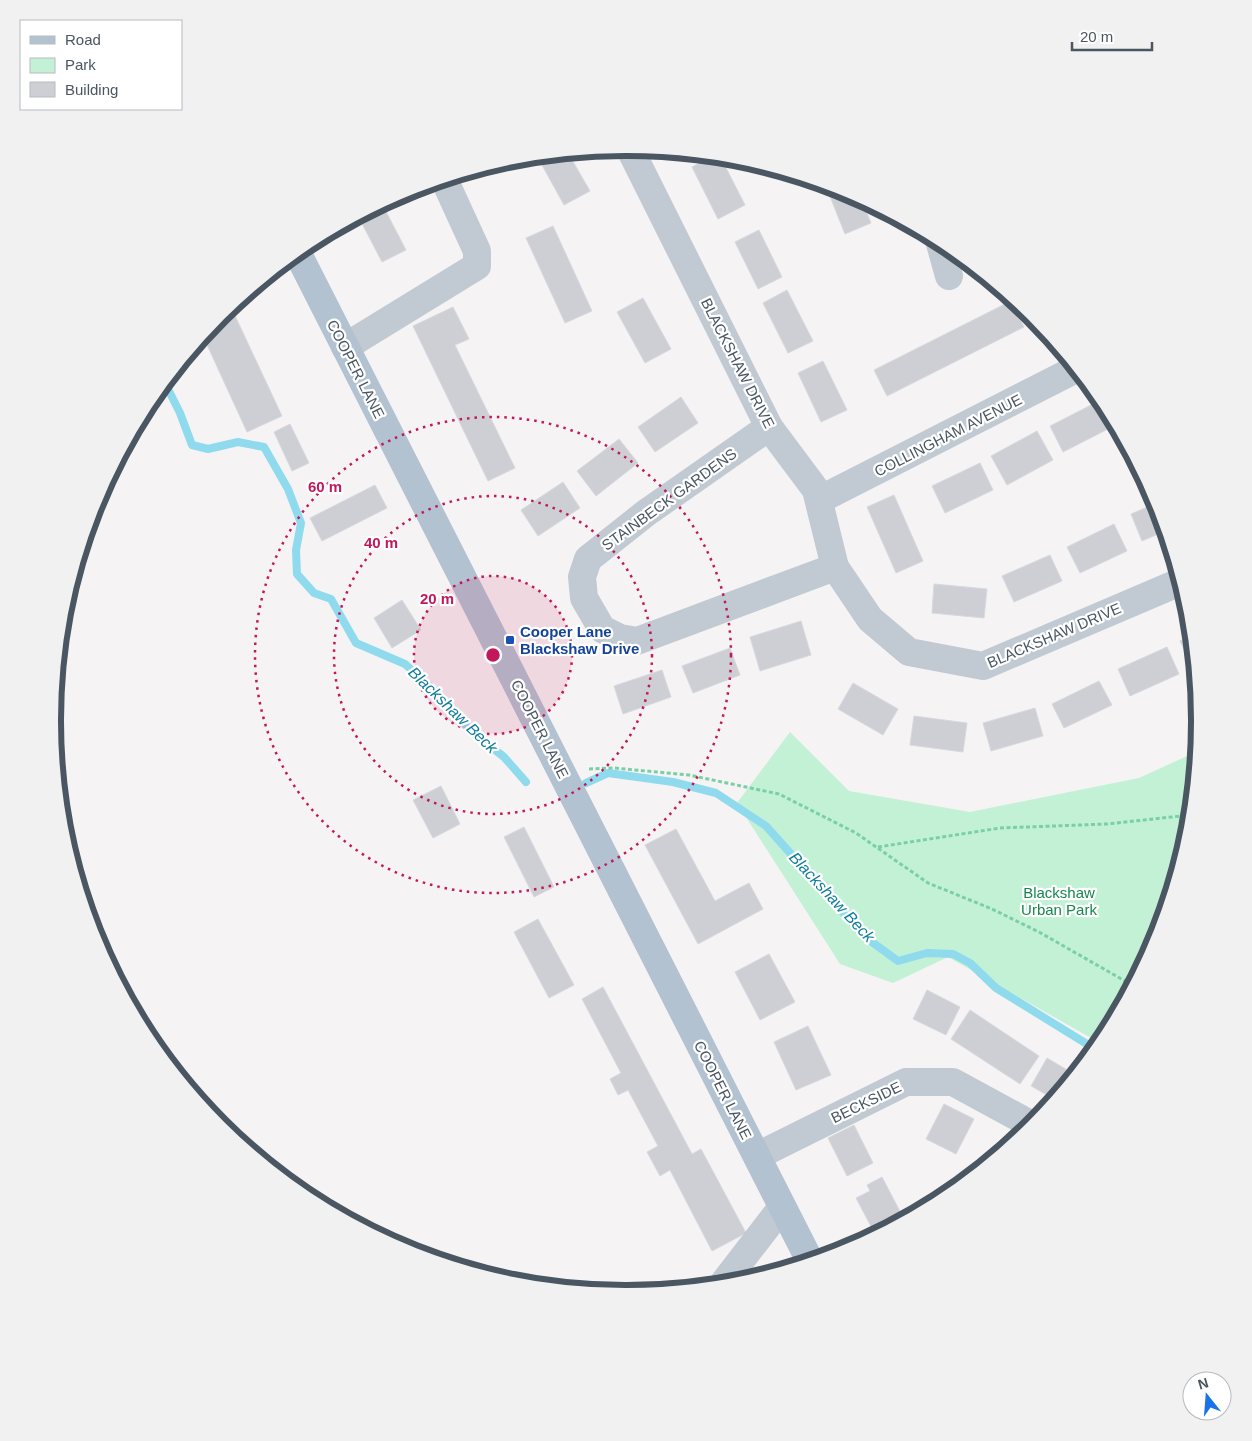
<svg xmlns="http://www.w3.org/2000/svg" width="1252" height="1441" font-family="Arial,sans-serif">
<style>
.green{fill:#c3f1d5}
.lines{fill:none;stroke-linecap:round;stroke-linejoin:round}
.stream{stroke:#90daee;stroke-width:8}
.building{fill:#cdcfd5;stroke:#d7d9de}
.path{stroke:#7ad0a6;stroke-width:3;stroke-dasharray:4 2.5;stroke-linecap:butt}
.minor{stroke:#c1cad2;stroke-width:28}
.major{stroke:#b3c2d1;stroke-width:28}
.ring{fill:none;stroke:#c2185b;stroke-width:2.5;stroke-dasharray:2.5 5}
.transit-dot{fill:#1a4fb4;stroke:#fff;stroke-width:2}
.labels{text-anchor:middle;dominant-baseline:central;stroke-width:4.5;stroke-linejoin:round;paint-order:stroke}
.street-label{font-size:15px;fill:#4a5661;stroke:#fff}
.transit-label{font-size:15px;font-weight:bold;fill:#164399;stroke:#fff;text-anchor:start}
.park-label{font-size:15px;fill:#17864f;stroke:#fff}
.water-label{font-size:16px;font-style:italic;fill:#0c7c9b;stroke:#fff}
.rim{fill:none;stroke:#4a5661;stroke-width:6}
.centre{fill:#c2185b;stroke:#fff;stroke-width:2.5}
.ring-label{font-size:15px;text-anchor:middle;font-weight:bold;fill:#c2185b;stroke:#fff;stroke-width:4.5;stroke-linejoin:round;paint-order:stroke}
</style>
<rect width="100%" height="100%" fill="#f5f3f3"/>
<path class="green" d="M790 732 849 791 970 812 1139 778 1196 752 1188 833 1156 940 1100 1043 948 957 893 983 840 964 737 803Z"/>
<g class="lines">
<g class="stream">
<path d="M165 383 180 413 192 445 208 449 238 442 264 447 288 489 301 523 296 550 297 574 314 593 331 599 356 643 405 664 439 695 470 730 504 757 526 782"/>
<path d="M586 783 608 773 673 782 716 793 766 826 865 937 898 961 927 953 953 954 970 963 996 988 1095 1049"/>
</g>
</g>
<g class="building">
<path d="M568 153 590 191 564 205 537 156Z"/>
<path d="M713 156H720L745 205 718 219 692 167Z"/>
<path d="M825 184 846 191 861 199 871 223 845 234Z"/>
<path d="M382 204 406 250 382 262 358 216Z"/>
<path d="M553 226 592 311 565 323 526 238Z"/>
<path d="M759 230 782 277 758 289 735 242Z"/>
<path d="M787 290 813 341 788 353 763 303Z"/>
<path d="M643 298 671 349 645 363 617 312Z"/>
<path d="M1011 301 1024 327 887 396 874 370Z"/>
<path d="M231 307 282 416 247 432 203 336 221 315Z"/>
<path d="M453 307 469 339 455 345 515 468 488 481 413 326Z"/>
<path d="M823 361 847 410 821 422 798 373Z"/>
<path d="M681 397 698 423 655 452 638 427Z"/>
<path d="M1097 402 1110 428 1063 452 1050 426Z"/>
<path d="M290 424 309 463 292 471 274 432Z"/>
<path d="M1037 431 1053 460 1007 485 991 456Z"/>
<path d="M619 439 638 463 596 496 577 471Z"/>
<path d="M980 463 993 490 945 513 932 486Z"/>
<path d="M563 482 580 508 538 536 521 510Z"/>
<path d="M375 485 387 508 322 541 310 518Z"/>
<path d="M894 495 923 561 896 573 867 507Z"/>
<path d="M1157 503 1165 531 1142 541 1131 514Z"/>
<path d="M1114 524 1127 551 1080 573 1067 547Z"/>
<path d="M1050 555 1062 581 1014 602 1002 576Z"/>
<path d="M934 584 987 589 984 618 932 613Z"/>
<path d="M402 600 421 630 392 648 374 618Z"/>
<path d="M801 621 811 655 760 671 750 637Z"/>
<path d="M1191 635 1194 665 1192 666 1180 641Z"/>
<path d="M1167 647 1179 674 1130 696 1118 669Z"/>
<path d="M730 648 740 675 693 693 682 666Z"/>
<path d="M662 670 671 697 623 714 614 686Z"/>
<path d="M1099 681 1112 705 1064 728 1052 704Z"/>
<path d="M853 683 898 709 883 735 838 709Z"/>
<path d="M1035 708 1043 736 991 751 983 723Z"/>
<path d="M914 716 967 723 963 752 910 745Z"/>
<path d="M441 786 460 824 433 838 413 800Z"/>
<path d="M524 827 554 887 534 897 504 837Z"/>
<path d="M676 829 715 901 749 883 763 909 698 944 645 845Z"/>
<path d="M538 919 574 985 549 998 514 932Z"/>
<path d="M769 954 795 1002 760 1020 735 972Z"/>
<path d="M603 987 692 1154 701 1149 746 1233 712 1251 670 1170 660 1176 647 1152 658 1146 628 1090 618 1095 610 1079 621 1073 582 999Z"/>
<path d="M927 990 960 1007 946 1035 913 1019Z"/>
<path d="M970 1010 1039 1056 1020 1084 951 1039Z"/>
<path d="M808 1026 831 1075 796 1090 774 1042Z"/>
<path d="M1047 1058 1074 1074 1054 1099 1031 1086Z"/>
<path d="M944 1104 974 1119 956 1154 926 1139Z"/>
<path d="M854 1125 873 1163 847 1176 828 1138Z"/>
<path d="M882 1177 904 1219 875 1234 856 1198 870 1191 867 1185Z"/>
</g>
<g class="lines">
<g class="path">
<path d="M589 769 614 768 689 775 779 794 856 833 928 883 992 909 1039 932 1132 985"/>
<path d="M878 847 1000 828 1107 824 1190 815"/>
</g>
<g class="minor">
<path d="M629 147 769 427 816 490 835 567 870 619 909 652 983 666 1180 582"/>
<path d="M939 240 949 276"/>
<path d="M345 347 477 266V251L444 179"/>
<path d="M769 427 646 513 588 559 582 577 584 598 602 629 620 638 637 641 835 567"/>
<path d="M819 500 1076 369"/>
<path d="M757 1156 906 1082H953L1032 1125"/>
<path d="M722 1285 782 1207"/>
</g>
<path class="major" d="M297 252 810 1261"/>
</g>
<circle cx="493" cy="655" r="79" fill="#c2185b" fill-opacity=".12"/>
<g class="ring">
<circle cx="493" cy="655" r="79"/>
<circle cx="493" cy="655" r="159"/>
<circle cx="493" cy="655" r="238"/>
</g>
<rect class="transit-dot" x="505" y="635" width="10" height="10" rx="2.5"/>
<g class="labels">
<g class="street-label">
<text transform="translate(738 363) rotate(63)">BLACKSHAW DRIVE</text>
<text transform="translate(356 369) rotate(63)">COOPER LANE</text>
<text transform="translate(948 435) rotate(-27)">COLLINGHAM AVENUE</text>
<text transform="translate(669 499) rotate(-36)">STAINBECK GARDENS</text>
<text transform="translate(1054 635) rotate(-23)">BLACKSHAW DRIVE</text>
<text transform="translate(540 729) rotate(63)">COOPER LANE</text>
<text transform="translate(723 1090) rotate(63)">COOPER LANE</text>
<text transform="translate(866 1102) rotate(-26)">BECKSIDE</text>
</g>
<g class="transit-label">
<text x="520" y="631">Cooper Lane<tspan x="520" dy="17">Blackshaw Drive</tspan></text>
</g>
<g class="park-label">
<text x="1059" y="892">Blackshaw<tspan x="1059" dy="17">Urban Park</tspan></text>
</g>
<g class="water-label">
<text transform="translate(453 710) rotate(44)">Blackshaw Beck</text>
<text transform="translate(832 897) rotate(47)">Blackshaw Beck</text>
</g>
</g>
<path d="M0 0H1252V1441H0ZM625 156H627A564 564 0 0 1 1191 720V721A564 564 0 0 1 627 1285H625A564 564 0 0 1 61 721V720A564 564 0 0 1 625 156Z" fill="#f1f1f2" fill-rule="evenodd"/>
<path class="rim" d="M625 156H627A564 564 0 0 1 1191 720V721A564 564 0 0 1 627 1285H625A564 564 0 0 1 61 721V720A564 564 0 0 1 625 156Z"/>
<circle cx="493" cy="655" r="8" class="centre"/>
<g class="ring-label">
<text x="325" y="492">60 m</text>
<text x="381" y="548">40 m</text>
<text x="437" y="604">20 m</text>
</g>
<rect x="20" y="20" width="162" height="90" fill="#ffffff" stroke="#b7bbc0"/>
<rect x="30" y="36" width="25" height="8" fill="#b3c2d1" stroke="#b7bbc0"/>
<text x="65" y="45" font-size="15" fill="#4a5661">Road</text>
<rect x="30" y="58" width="25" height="15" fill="#c3f1d5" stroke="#b7bbc0"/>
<text x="65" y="70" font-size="15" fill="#4a5661">Park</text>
<rect x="30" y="82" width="25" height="15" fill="#cdcfd5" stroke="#b7bbc0"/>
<text x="65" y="95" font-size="15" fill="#4a5661">Building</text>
<g transform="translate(1207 1396) rotate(343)"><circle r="24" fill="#ffffff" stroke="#b7bbc0"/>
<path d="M0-4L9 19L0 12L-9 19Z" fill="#1a73e8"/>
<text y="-8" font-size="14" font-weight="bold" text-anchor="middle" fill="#4a5661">N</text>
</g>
<path d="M1072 42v8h80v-8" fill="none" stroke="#4a5661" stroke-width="2.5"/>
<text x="1080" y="42" font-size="15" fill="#4a5661" stroke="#ffffff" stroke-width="4" paint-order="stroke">20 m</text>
</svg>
